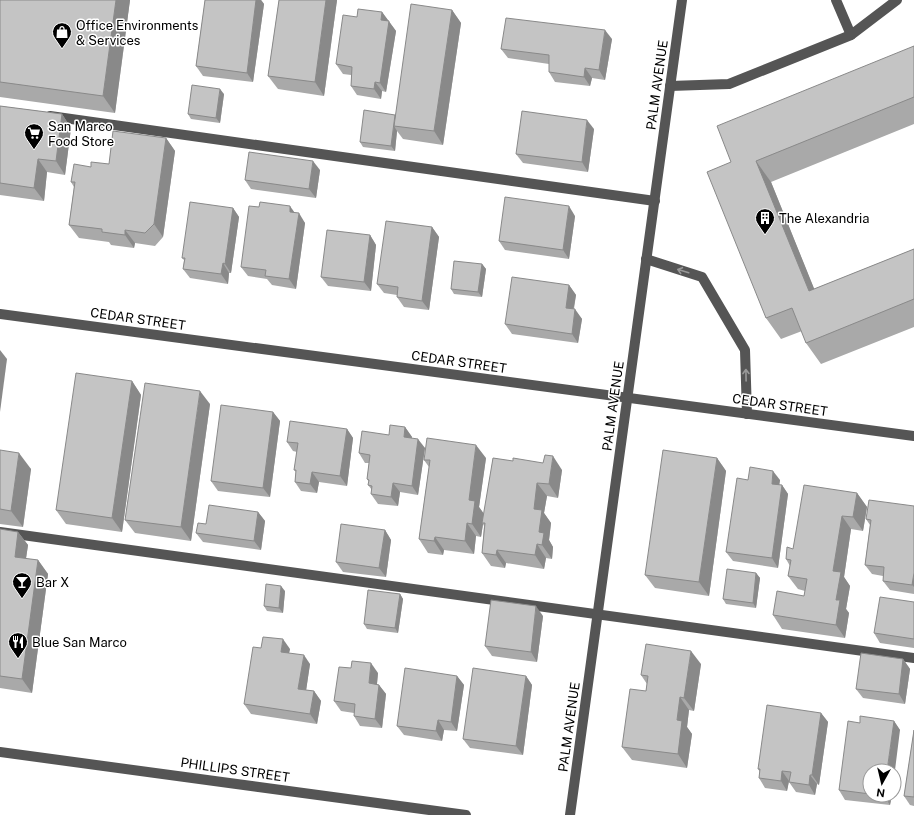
<svg xmlns="http://www.w3.org/2000/svg" width="914" height="815" font-family="'Public Sans',sans-serif">
<style>
.lines{fill:none;stroke-linecap:round;stroke-linejoin:round}
.minor{stroke:#555;stroke-width:10}
.wall{fill:#a9a9a9}
.shaded-wall{fill:#898989}
.building{fill:#c4c4c4;stroke:#898989}
.oneway{stroke:#999}
.labels{text-anchor:middle;dominant-baseline:central;stroke-width:3;stroke-linejoin:round;paint-order:stroke}
.poi-label{font-size:13px;fill:#000;stroke:#fff;text-anchor:start}
.street-label{font-size:13px;fill:#000;stroke:#fff}
</style>
<rect width="100%" height="100%" fill="#fff"/>
<g class="lines">
<g class="minor">
<path d="M836 0 851 35"/>
<path d="M670 86 729 84 851 35 897 0"/>
<path d="M50 116 655 201"/>
<path d="M646 259 702 277 745 350 747 414"/>
<path d="M0 314 914 436"/>
<path d="M0 532 914 658"/>
<path d="M0 752 466 815"/>
<path d="M570 815 682 0"/>
</g>
</g>
<g class="wall">
<path d="M0 0H130L115 113 0 97Z"/>
<path d="M205 0H261L264 4 253 82 203 76 196 66Z"/>
<path d="M279 0H337L324 96 278 89 268 76Z"/>
<path d="M452 10 461 23 443 145 403 139 397 131 395 151 363 147 360 142 395 115Z"/>
<path d="M382 12 396 31 386 92 382 91 381 99 357 95 351 86V75L343 74 336 64 357 17Z"/>
<path d="M612 39 605 80 592 78 590 86 555 82 549 72V64L508 58 501 49Z"/>
<path d="M914 46V124L771 182 814 289 914 249V327L821 364 806 343 802 331 781 339 766 318 731 162Z"/>
<path d="M224 94 220 123 191 119 188 114Z"/>
<path d="M0 106 62 114 71 128 65 175 47 172 44 201 0 195Z"/>
<path d="M594 129 588 172 523 163 516 154Z"/>
<path d="M166 138 175 151 163 237 155 246 135 243 134 248 111 245 109 242 79 238 69 225 74 187 71 182Z"/>
<path d="M320 170 316 198 251 189 245 180Z"/>
<path d="M233 208 239 217 231 273H229L228 284 190 278 183 269 184 260 182 258Z"/>
<path d="M295 213 305 223 296 289 272 285 267 279 248 276 241 267Z"/>
<path d="M575 216 569 259 505 250 499 241Z"/>
<path d="M432 227 439 237 429 310 404 307 397 297V295L384 293 377 284Z"/>
<path d="M370 235 376 245 371 291 328 286 321 277Z"/>
<path d="M482 264 486 269 482 297 454 294 451 289Z"/>
<path d="M569 285 576 295 574 309 582 319 578 343 512 334 505 324Z"/>
<path d="M132 381 141 395 122 532 66 524 56 510Z"/>
<path d="M210 404 191 541 135 533 125 520Z"/>
<path d="M273 412 280 421 270 497 218 491 211 481Z"/>
<path d="M405 427 412 437 411 438 425 448 418 495 400 492 398 506 378 504 371 494 372 490 368 485 369 482 367 479 369 463H365L359 453 389 435Z"/>
<path d="M347 429 353 438 347 486 319 482 317 493 301 491 295 482 296 472 294 470 297 452 293 451 287 442Z"/>
<path d="M0 450 31 469 23 527 0 524Z"/>
<path d="M486 458 479 507 484 514 493 458 562 470 558 498 547 496 544 513 551 523 549 540 553 547 552 559 546 558 544 569 506 563 505 568 491 566 482 553 484 526 483 524 481 537 476 536 474 554 444 550 443 555 428 553 419 539 429 467 424 460Z"/>
<path d="M717 458 726 471 709 596 655 588 645 575Z"/>
<path d="M748 480H780L779 485H782L788 494 778 568 733 561 726 552Z"/>
<path d="M857 493 867 507 863 531 851 529 844 577 850 586 846 609 849 613 845 638 782 629 773 615 804 596 805 591 798 589 788 576 790 566 786 559Z"/>
<path d="M914 506V594L890 590 883 581V576L872 574 865 565 870 525 866 519Z"/>
<path d="M258 512 265 521 261 550 203 542 196 533 206 524Z"/>
<path d="M0 529 18 532 28 545 26 559 38 560 48 574 32 693 0 688Z"/>
<path d="M385 530 391 540 386 577 343 572 336 562Z"/>
<path d="M756 573 760 578 756 608 726 604 723 599Z"/>
<path d="M285 591 283 613 267 611 264 606Z"/>
<path d="M400 594 403 599 398 633 367 629 364 624Z"/>
<path d="M914 602V648L880 643 874 633Z"/>
<path d="M543 616 537 662 492 656 485 646Z"/>
<path d="M261 648 290 649 289 653 310 664 306 690 314 691 321 701 317 724 251 714 244 704Z"/>
<path d="M903 659 910 669 905 704 863 698 856 689Z"/>
<path d="M701 664 694 711 689 710 687 727 692 734 687 768 632 760 622 747 646 691 647 684 641 675Z"/>
<path d="M378 673 377 684 379 685 386 694 382 728 360 726 354 716V713L341 711 334 701Z"/>
<path d="M457 676 464 685 457 731 444 730 442 741 404 735 397 726Z"/>
<path d="M526 676 532 685 523 755 470 748 463 739Z"/>
<path d="M821 713 828 722 819 785 817 784 815 795 796 792 789 782 790 781H789L787 791 765 788 759 778 760 772 758 769Z"/>
<path d="M894 721 900 730 870 771V795H892L890 805 845 800 839 790 860 723Z"/>
<path d="M914 730V806L910 805 904 796Z"/>
</g>
<g class="shaded-wall">
<path d="M116 0H130L115 113 103 96Z"/>
<path d="M256 0H261L264 4 253 82 247 73Z"/>
<path d="M326 0H337L324 96 315 82Z"/>
<path d="M452 10 461 23 443 145 434 131Z"/>
<path d="M382 12 396 31 386 92 380 83 381 20Z"/>
<path d="M605 30 612 39 605 80 599 70Z"/>
<path d="M585 68 592 78 590 86 584 77Z"/>
<path d="M375 82 382 91 381 99 374 89Z"/>
<path d="M220 89 224 94 220 123 216 118Z"/>
<path d="M62 114 71 128 65 175 56 161Z"/>
<path d="M587 120 594 129 588 172 582 162Z"/>
<path d="M394 126 397 131 395 151 391 146Z"/>
<path d="M166 138 175 151 163 237 154 224Z"/>
<path d="M38 159 47 172 44 201 34 188Z"/>
<path d="M313 161 320 170 316 198 309 189Z"/>
<path d="M756 161 771 182 824 313 809 291Z"/>
<path d="M290 206 297 216 290 212Z"/>
<path d="M569 206 575 216 569 259 563 250Z"/>
<path d="M233 208 239 217 231 273 225 264Z"/>
<path d="M299 213 305 223 296 289 289 279Z"/>
<path d="M432 227 439 237 429 310 422 301Z"/>
<path d="M125 230 135 243 134 248 125 235Z"/>
<path d="M370 235 376 245 371 291 364 282Z"/>
<path d="M223 263 229 273 228 284 221 274Z"/>
<path d="M482 264 486 269 482 297 478 292Z"/>
<path d="M569 285 576 295 572 317 566 308Z"/>
<path d="M575 309 582 319 578 343 572 334Z"/>
<path d="M0 350 7 359 0 412Z"/>
<path d="M132 381 141 395 122 532 112 518Z"/>
<path d="M200 391 210 404 191 541 181 527Z"/>
<path d="M273 412 280 421 270 497 263 488Z"/>
<path d="M405 427 412 437 410 446 404 437Z"/>
<path d="M347 429 353 438 347 486 340 476Z"/>
<path d="M418 439 425 448 418 495 412 486Z"/>
<path d="M476 445 486 458 479 507 484 514 482 523 483 524 481 537 472 524 469 500Z"/>
<path d="M19 453 31 469 23 527 11 511Z"/>
<path d="M553 456 562 470 558 498 549 484Z"/>
<path d="M717 458 726 471 709 596 699 582Z"/>
<path d="M773 471 780 480 778 493 772 484Z"/>
<path d="M312 472 319 482 317 493 310 484Z"/>
<path d="M393 483 400 492 398 506 391 497Z"/>
<path d="M537 483 547 496 544 513 551 523 549 540 553 547 552 559 542 545 539 532 534 509Z"/>
<path d="M782 485 788 494 778 568 772 558Z"/>
<path d="M857 493 867 507 863 531 853 517Z"/>
<path d="M258 512 265 521 261 550 254 541Z"/>
<path d="M842 516 851 529 844 577 850 586 846 609 849 613 845 638 836 625 833 571Z"/>
<path d="M467 523 476 536 474 554 465 541Z"/>
<path d="M385 530 391 540 386 577 379 568Z"/>
<path d="M18 532 28 545 24 571 15 557Z"/>
<path d="M435 537 444 550 443 555 434 541Z"/>
<path d="M537 544 546 558 544 569 535 555Z"/>
<path d="M497 550 506 563 505 568 496 555Z"/>
<path d="M38 560 48 574 32 693 22 679Z"/>
<path d="M756 573 760 578 756 608 753 603Z"/>
<path d="M914 573V587L912 585Z"/>
<path d="M281 586 285 591 283 613 279 608Z"/>
<path d="M400 594 403 599 398 633 395 628Z"/>
<path d="M536 606 543 616 537 662 531 652Z"/>
<path d="M283 639 290 649 287 661 281 652Z"/>
<path d="M691 651 701 664 694 711 684 698Z"/>
<path d="M304 655 310 664 305 698 298 689Z"/>
<path d="M903 659 910 669 905 704 899 694Z"/>
<path d="M371 663 378 673 376 693 369 683Z"/>
<path d="M457 676 464 685 457 731 451 722Z"/>
<path d="M526 676 532 685 523 755 516 746Z"/>
<path d="M379 685 386 694 382 728 375 719Z"/>
<path d="M314 691 321 701 317 724 310 714Z"/>
<path d="M680 697 689 710 687 727 692 734 687 768 678 754 677 720Z"/>
<path d="M821 713 828 722 819 785 812 775Z"/>
<path d="M438 720 444 730 442 741 436 731Z"/>
<path d="M894 721 900 730 894 778V771H887Z"/>
<path d="M782 771 789 781 787 791 781 781Z"/>
<path d="M810 775 817 784 815 795 809 785Z"/>
<path d="M884 795H892L890 805 884 796Z"/>
</g>
<g class="building">
<path d="M0 0H116L103 96 0 82Z"/>
<path d="M205 0H256L247 73 196 66Z"/>
<path d="M279 0H326L315 82 268 76Z"/>
<path d="M411 4 452 10 434 131 394 126Z"/>
<path d="M358 9 382 12 381 20 389 21 380 83 375 82 374 89 351 86 352 67 336 64 343 15 357 17Z"/>
<path d="M506 18 605 30 599 70 585 68 584 77 549 72V55L501 49Z"/>
<path d="M914 46V97L756 161 809 291 914 249V299L806 343 792 308 766 318 707 172 731 162 717 126Z"/>
<path d="M192 85 220 89 216 118 188 114Z"/>
<path d="M0 106 62 114 56 161 38 159 34 188 0 183Z"/>
<path d="M364 110 395 115 391 146 360 142Z"/>
<path d="M522 111 587 120 582 162 516 154Z"/>
<path d="M113 131 166 138 154 224 145 233 125 230V235L102 232V229L69 225 75 182H71L74 164 91 167V162L109 164Z"/>
<path d="M249 152 313 161 309 189 245 180Z"/>
<path d="M505 197 569 206 563 250 499 241Z"/>
<path d="M190 202 233 208 225 264 223 263 221 274 183 269 185 258H182Z"/>
<path d="M260 202 290 206V212L299 213 289 279 265 276 266 270 241 267 249 206 259 207Z"/>
<path d="M386 221 432 227 422 301 397 297 398 287 377 284Z"/>
<path d="M327 230 370 235 364 282 321 277Z"/>
<path d="M454 261 482 264 478 292 451 289Z"/>
<path d="M512 277 569 285 566 308 575 309 572 334 505 324Z"/>
<path d="M76 373 132 381 112 518 56 510Z"/>
<path d="M145 383 200 391 181 527 125 520Z"/>
<path d="M221 405 273 412 263 488 211 481Z"/>
<path d="M290 421 347 429 340 476 312 472 310 484 295 482 296 470H294L298 443 287 442Z"/>
<path d="M390 425 405 427 404 437 418 439 412 486 393 483 391 497 371 494 372 486 368 485 369 480 367 479 370 455 359 453 362 431 389 435Z"/>
<path d="M427 438 476 445 469 500 475 501 472 524 467 523 465 541 435 537 434 541 419 539 430 460H424Z"/>
<path d="M0 450 19 453 11 511 0 509Z"/>
<path d="M663 450 717 458 699 582 645 575Z"/>
<path d="M545 455 553 456 549 484 537 483 534 509 542 510 539 532 544 533 542 545 537 544 535 555 497 550 496 555 482 553 485 523H482L493 458 513 461V458L543 463Z"/>
<path d="M750 467 773 471 772 484 782 485 772 558 726 552 737 478 748 480Z"/>
<path d="M804 485 857 493 853 517 842 516 833 571 841 572 836 600H840L836 625 773 615 777 591 804 596 807 579 788 576 791 560 786 559 787 547 793 549Z"/>
<path d="M869 500 914 506V573L912 585 883 581 884 567 865 565 871 520 866 519Z"/>
<path d="M209 505 258 512 254 541 196 533 198 523 206 524Z"/>
<path d="M341 524 385 530 379 568 336 562Z"/>
<path d="M0 529 18 532 15 557 38 560 22 679 0 676Z"/>
<path d="M727 569 756 573 753 603 723 599Z"/>
<path d="M266 584 281 586 279 608 264 606Z"/>
<path d="M368 590 400 594 395 628 364 624Z"/>
<path d="M880 597 914 602V639L874 633Z"/>
<path d="M491 600 536 606 531 652 485 646Z"/>
<path d="M263 637 283 639 281 652 304 655 298 689 314 691 310 714 244 704 253 647 261 648Z"/>
<path d="M646 644 691 651 684 698 680 697 677 720 682 721 678 754 622 747 630 689 646 691 648 676 641 675Z"/>
<path d="M861 653 903 659 899 694 856 689Z"/>
<path d="M352 661 371 663 369 683 379 685 375 719 354 716 355 704 334 701 339 667 351 668Z"/>
<path d="M405 668 457 676 451 722 438 720 436 731 397 726Z"/>
<path d="M473 668 526 676 516 746 463 739Z"/>
<path d="M767 705 821 713 812 775H810L809 785 789 782 791 772 782 771 781 781 759 778 760 769H758Z"/>
<path d="M860 716 894 721 887 771H870V794L839 790 848 721 860 723Z"/>
<path d="M914 730V797L904 796Z"/>
</g>
<defs><path id="oneway-shaft" d="M-6 0H5M1.5-3L5.5 0L1.5 3" fill="none" stroke-width="1.6" stroke-linecap="round" stroke-linejoin="round"/></defs>
<g class="oneway">
<use href="#oneway-shaft" transform="translate(683 271) rotate(-163)"/>
<use href="#oneway-shaft" transform="translate(746 375) rotate(-91)"/>
</g>
<defs>
<symbol id="shop-pin" viewBox="-11 -11 22 30"><path d="M0 17L-7.5 6A9.5 9.5 0 1 1 7.5 6Z" fill="#000" stroke="#fff"/><path d="M-5-2.5h2.3a2.7 3.5 0 0 1 5.4 0H5L5.5 6h-11ZM-1.5-2.5h3a1.5 2.3 0 0 0-3 0Z" fill="#fff"/></symbol>
<symbol id="supermarket-pin" viewBox="-11 -11 22 30"><path d="M0 17L-7.5 6A9.5 9.5 0 1 1 7.5 6Z" fill="#000" stroke="#fff"/><path d="M-6-5.5h2.5l.6 2H6L4.5 2H-2.5L-4.4-4H-6ZM-1.5 3.2a1.3 1.3 0 1 0 .1 0ZM3 3.2a1.3 1.3 0 1 0 .1 0Z" fill="#fff"/></symbol>
<symbol id="building-pin" viewBox="-11 -11 22 30"><path d="M0 17L-7.5 6A9.5 9.5 0 1 1 7.5 6Z" fill="#000" stroke="#fff"/><path d="M-4-6H4V6H1V3H-1V6H-4ZM-2.5-4.3h1.7v1.8h-1.7ZM.8-4.3h1.7v1.8H.8ZM-2.5-1h1.7V.8h-1.7ZM.8-1h1.7V.8H.8Z" fill="#fff"/></symbol>
<symbol id="bar-pin" viewBox="-11 -11 22 30"><path d="M0 17L-7.5 6A9.5 9.5 0 1 1 7.5 6Z" fill="#000" stroke="#fff"/><path d="M-6-5H6L.8 .8V4.5H3.5V6h-7V4.5H-.8V.8Z" fill="#fff"/></symbol>
<symbol id="restaurant-pin" viewBox="-11 -11 22 30"><path d="M0 17L-7.5 6A9.5 9.5 0 1 1 7.5 6Z" fill="#000" stroke="#fff"/><path d="M-5-6h1v4h1v-4h1v4h1v-4h1v5L-1.5 .5V6h-2V.5L-5-1ZM5-6V6H3V1.5H1.5Q1.5-4 5-6Z" fill="#fff"/></symbol>
</defs>
<g fill-rule="evenodd">
<use href="#shop-pin" x="51" y="21" width="22" height="30"/>
<use href="#supermarket-pin" x="23" y="122" width="22" height="30"/>
<use href="#building-pin" x="754" y="207" width="22" height="30"/>
<use href="#bar-pin" x="11" y="571" width="22" height="30"/>
<use href="#restaurant-pin" x="7" y="631" width="22" height="30"/>
</g>
<g class="labels">
<g class="poi-label">
<text x="76" y="25">Office Environments<tspan x="76" dy="15">&amp; Services</tspan></text>
<text x="48" y="126">San Marco<tspan x="48" dy="15">Food Store</tspan></text>
<text x="779" y="218">The Alexandria</text>
<text x="36" y="582">Bar X</text>
<text x="32" y="642">Blue San Marco</text>
</g>
<g class="street-label">
<text transform="translate(657 85) rotate(-82)">PALM AVENUE</text>
<text transform="translate(138 319) rotate(8)">CEDAR STREET</text>
<text transform="translate(459 362) rotate(8)">CEDAR STREET</text>
<text transform="translate(780 405) rotate(8)">CEDAR STREET</text>
<text transform="translate(613 406) rotate(-82)">PALM AVENUE</text>
<text transform="translate(569 727) rotate(-82)">PALM AVENUE</text>
<text transform="translate(235 770) rotate(8)">PHILLIPS STREET</text>
</g>
</g>
<g transform="translate(882 783) rotate(188)"><circle r="19" fill="#ffffff" stroke="#999999"/>
<path d="M0-3L7 15L0 10L-7 15Z" fill="#000000"/>
<text y="-6" font-size="11" font-weight="bold" text-anchor="middle" fill="#000000">N</text>
</g>
</svg>
